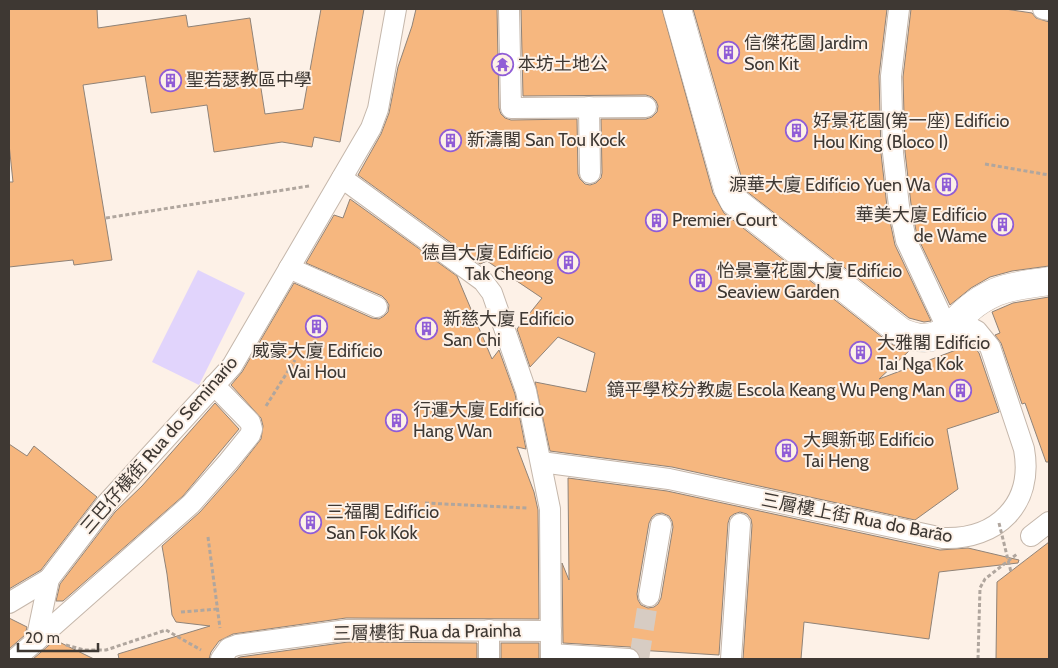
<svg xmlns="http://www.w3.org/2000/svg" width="1058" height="668" font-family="Cabin,'Noto Sans SC',sans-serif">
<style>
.green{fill:#e1d4fc}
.building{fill:#f6b77f;stroke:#908378;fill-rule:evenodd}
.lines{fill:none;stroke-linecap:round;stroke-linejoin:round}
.street-tunnel{stroke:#d7ccc3;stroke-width:20;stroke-dasharray:20 10;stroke-linecap:butt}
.street-casing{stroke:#c5b7ab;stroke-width:22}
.secondary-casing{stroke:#c5b7ab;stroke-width:29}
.path{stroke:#b0a69e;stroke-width:3;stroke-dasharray:4 2.5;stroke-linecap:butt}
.street{stroke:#fff;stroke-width:20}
.secondary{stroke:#fff;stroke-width:28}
.path-bridge{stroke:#b0a69e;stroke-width:3;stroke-dasharray:4 2.5;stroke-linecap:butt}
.labels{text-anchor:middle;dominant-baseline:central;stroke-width:4;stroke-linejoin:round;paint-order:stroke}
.poi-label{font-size:18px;fill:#3e3833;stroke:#fdf1e7;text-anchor:start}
.street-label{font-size:18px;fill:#3e3833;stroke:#fdf1e7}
</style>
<rect width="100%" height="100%" fill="#fdf1e7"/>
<path class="green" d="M198 270 245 293 199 385 152 362Z"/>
<g class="building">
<path d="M9 9H97L98 28 186 15 188 27 250 18 265 114 303 109 321 9H364L340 142 314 137 312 147 282 142 214 152 207 105 151 113 145 76 83 85 112 260 74 265 73 260 9 267V182H13L9 144Z"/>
<path d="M416 9H497L499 108 501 114 505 118 511 120 577 119 578 174 580 179 585 184 590 185 596 183 601 178 602 173 601 119H646L652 117 657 112 658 106 656 101 652 97 646 95 523 96 521 9H662L713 193 724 213 891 344 909 351 879 379 972 344 979 353 999 412 947 429 958 489 915 520 672 467 550 451 535 382 586 392 595 353 558 337 530 367 517 329 542 298 487 261 480 264 358 175 381 134 389 113 398 67 412 26Z"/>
<path d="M693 9H887L879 76 881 153 887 207 895 245 931 321 924 322 909 318 746 191 743 183Z"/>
<path d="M911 9H1005L1032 13 1036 18 1049 22V266L1012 271 990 277 971 288 950 305 917 236 911 204 905 152 903 77Z"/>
<path d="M350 199 457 276 492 359 499 350 515 394 526 449 517 447 534 492 538 510 539 619 346 618 233 634 219 641 211 652 209 659H119L118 654 210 626 176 622 172 615 167 574 162 546 200 512 237 470 261 439 263 426 261 418 231 385 242 372 294 283 372 318 379 319 384 316 388 312 389 305 386 300 382 296 306 263 334 215 343 218Z"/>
<path d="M1049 297V462H1046L1025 403 1022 404 1001 343 995 335 1000 333 992 312 1013 303Z"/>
<path d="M215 403 239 429 183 496 63 601H56L60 584 115 512 142 486Z"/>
<path d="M9 444 27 456 34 446 97 497 41 570 9 589Z"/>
<path d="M568 478 667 491 940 550 968 548 1019 560 1018 563 939 572 929 639 804 622 801 659H743L752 525 751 519 747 514 740 512 734 514 730 517 728 523 719 655 637 650 630 647 563 643 562 563 569 580ZM662 513 669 516 672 521 673 527 661 598 658 604 654 607 648 608 641 605 638 600 637 594 649 523 652 517 656 514Z"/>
<path d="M1049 542V659H996L997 582Z"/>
<path d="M9 618 27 627 25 635 9 649Z"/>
<path d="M55 640 94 659H33Z"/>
<path d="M348 642 477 643V659H236L240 657Z"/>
<rect x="501" y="643" width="38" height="16"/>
</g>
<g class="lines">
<path class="street-tunnel" d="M639 659 649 596"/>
<defs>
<g id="street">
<path d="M509 9 511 108 646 107"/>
<path d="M899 9 891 76 893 153 899 206 906 240 948 330"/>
<path d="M1043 9 1049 10"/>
<path d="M589 107 590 173"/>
<path d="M342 178 483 281 492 293 526 391 550 509 551 659"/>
<path d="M289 268 377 307"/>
<path d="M541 462 669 479 943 538C997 540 1034 504 1024 449L990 347 977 331 966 325 956 322"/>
<path d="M1031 536 1049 522"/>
<path d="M649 596 661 525"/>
<path d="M9 603 49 579"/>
<path d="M489 630V659"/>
<path d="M36 641 191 504 228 462 250 435 252 429 250 422 214 385"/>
<path d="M551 654 629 659"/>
<path d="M15 659 36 641 49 579 107 503 232 366 371 128 378 109 396 9"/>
<path d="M221 659 229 648 237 645 347 630 551 631"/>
<path d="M731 659 740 524"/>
</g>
<path id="secondary" d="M677 9 728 189 734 201 901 332C937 348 945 329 970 308 978 301 987 296 996 292 1012 285 1032 284 1049 281"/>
</defs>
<use href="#street" class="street-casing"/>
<use href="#secondary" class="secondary-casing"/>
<g class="path">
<path d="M985 164 1049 175"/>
<path d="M106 218 309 186"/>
<path d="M266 406 295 360"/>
<path d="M425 503 527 508"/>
<path d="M208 537 220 628"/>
<path d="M181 612 218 609"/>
<path d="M66 645 84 650H106L166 630 201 650"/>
<path d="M978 659 980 588 985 579 1017 554"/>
</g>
<use href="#street" class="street"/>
<use href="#secondary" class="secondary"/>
<path class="path-bridge" d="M999 523 1011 572"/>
</g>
<defs>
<symbol id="building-ring" viewBox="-11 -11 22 22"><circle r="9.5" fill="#fdf1e7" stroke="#905dd6" stroke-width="1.5"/><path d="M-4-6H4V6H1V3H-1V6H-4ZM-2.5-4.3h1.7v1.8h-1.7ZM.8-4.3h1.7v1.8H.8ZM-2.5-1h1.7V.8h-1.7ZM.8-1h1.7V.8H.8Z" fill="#905dd6"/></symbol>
<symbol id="temple-ring" viewBox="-11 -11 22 22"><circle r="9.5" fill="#fdf1e7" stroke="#905dd6" stroke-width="1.5"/><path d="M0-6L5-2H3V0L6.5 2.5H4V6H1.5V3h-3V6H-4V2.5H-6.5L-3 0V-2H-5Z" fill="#905dd6"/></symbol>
</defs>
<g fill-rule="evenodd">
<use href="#building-ring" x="716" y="40" width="25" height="25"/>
<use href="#temple-ring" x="490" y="52" width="25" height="25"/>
<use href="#building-ring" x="158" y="68" width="25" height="25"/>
<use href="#building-ring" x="784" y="118" width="25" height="25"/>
<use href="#building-ring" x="438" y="128" width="25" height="25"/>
<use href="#building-ring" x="934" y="172" width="25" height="25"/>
<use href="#building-ring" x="644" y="208" width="25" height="25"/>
<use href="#building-ring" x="990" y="212" width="25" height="25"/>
<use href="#building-ring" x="556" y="250" width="25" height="25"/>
<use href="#building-ring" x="688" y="268" width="25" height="25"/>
<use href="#building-ring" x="304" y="314" width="25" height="25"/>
<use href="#building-ring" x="414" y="316" width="25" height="25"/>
<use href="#building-ring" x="848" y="340" width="25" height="25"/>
<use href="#building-ring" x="948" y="378" width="25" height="25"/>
<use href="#building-ring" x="384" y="408" width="25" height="25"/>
<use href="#building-ring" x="774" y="438" width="25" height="25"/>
<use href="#building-ring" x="298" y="510" width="25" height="25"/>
</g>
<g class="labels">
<g class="poi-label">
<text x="744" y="43">信傑花園 Jardim<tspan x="744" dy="21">Son Kit</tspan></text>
<text x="518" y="64">本坊土地公</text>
<text x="186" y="80">聖若瑟教區中學</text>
<text x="813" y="121">好景花園(第一座) Edifício<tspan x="813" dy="21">Hou King (Bloco I)</tspan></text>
<text x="467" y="140">新濤閣 San Tou Kock</text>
<text x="931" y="185" text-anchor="end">源華大廈 Edifício Yuen Wa</text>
<text x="987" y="215" text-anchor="end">華美大廈 Edifício<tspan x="987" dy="21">de Wame</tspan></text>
<text x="672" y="220">Premier Court</text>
<text x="553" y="253" text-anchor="end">德昌大廈 Edifício<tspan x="553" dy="21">Tak Cheong</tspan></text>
<text x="717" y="271">怡景臺花園大廈 Edifício<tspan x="717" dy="21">Seaview Garden</tspan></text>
<text x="443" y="319">新慈大廈 Edifício<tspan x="443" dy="21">San Chi</tspan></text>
<text x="877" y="343">大雅閣 Edifício<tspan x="877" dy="21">Tai Nga Kok</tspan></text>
<text x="317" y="351" text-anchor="middle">威豪大廈 Edifício<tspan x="317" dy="21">Vai Hou</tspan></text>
<text x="945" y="390" text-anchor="end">鏡平學校分教處 Escola Keang Wu Peng Man</text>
<text x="413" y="410">行運大廈 Edifício<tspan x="413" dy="21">Hang Wan</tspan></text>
<text x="803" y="440">大興新邨 Edifício<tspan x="803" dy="21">Tai Heng</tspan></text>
<text x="326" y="512">三福閣 Edifício<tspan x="326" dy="21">San Fok Kok</tspan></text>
</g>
<g class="street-label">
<text transform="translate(159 445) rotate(-49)">三巴仔橫街 Rua do Seminario</text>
<text transform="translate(857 518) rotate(11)">三層樓上街 Rua do Barão</text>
<text transform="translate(427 632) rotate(-1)">三層樓街 Rua da Prainha</text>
</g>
</g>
<rect width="1058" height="668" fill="none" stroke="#3e3833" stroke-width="20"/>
<path d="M18 643v8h80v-8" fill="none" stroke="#3e3833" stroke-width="2.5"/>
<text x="25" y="643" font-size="15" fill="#3e3833" stroke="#fdf1e7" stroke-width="4" paint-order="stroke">20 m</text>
</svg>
